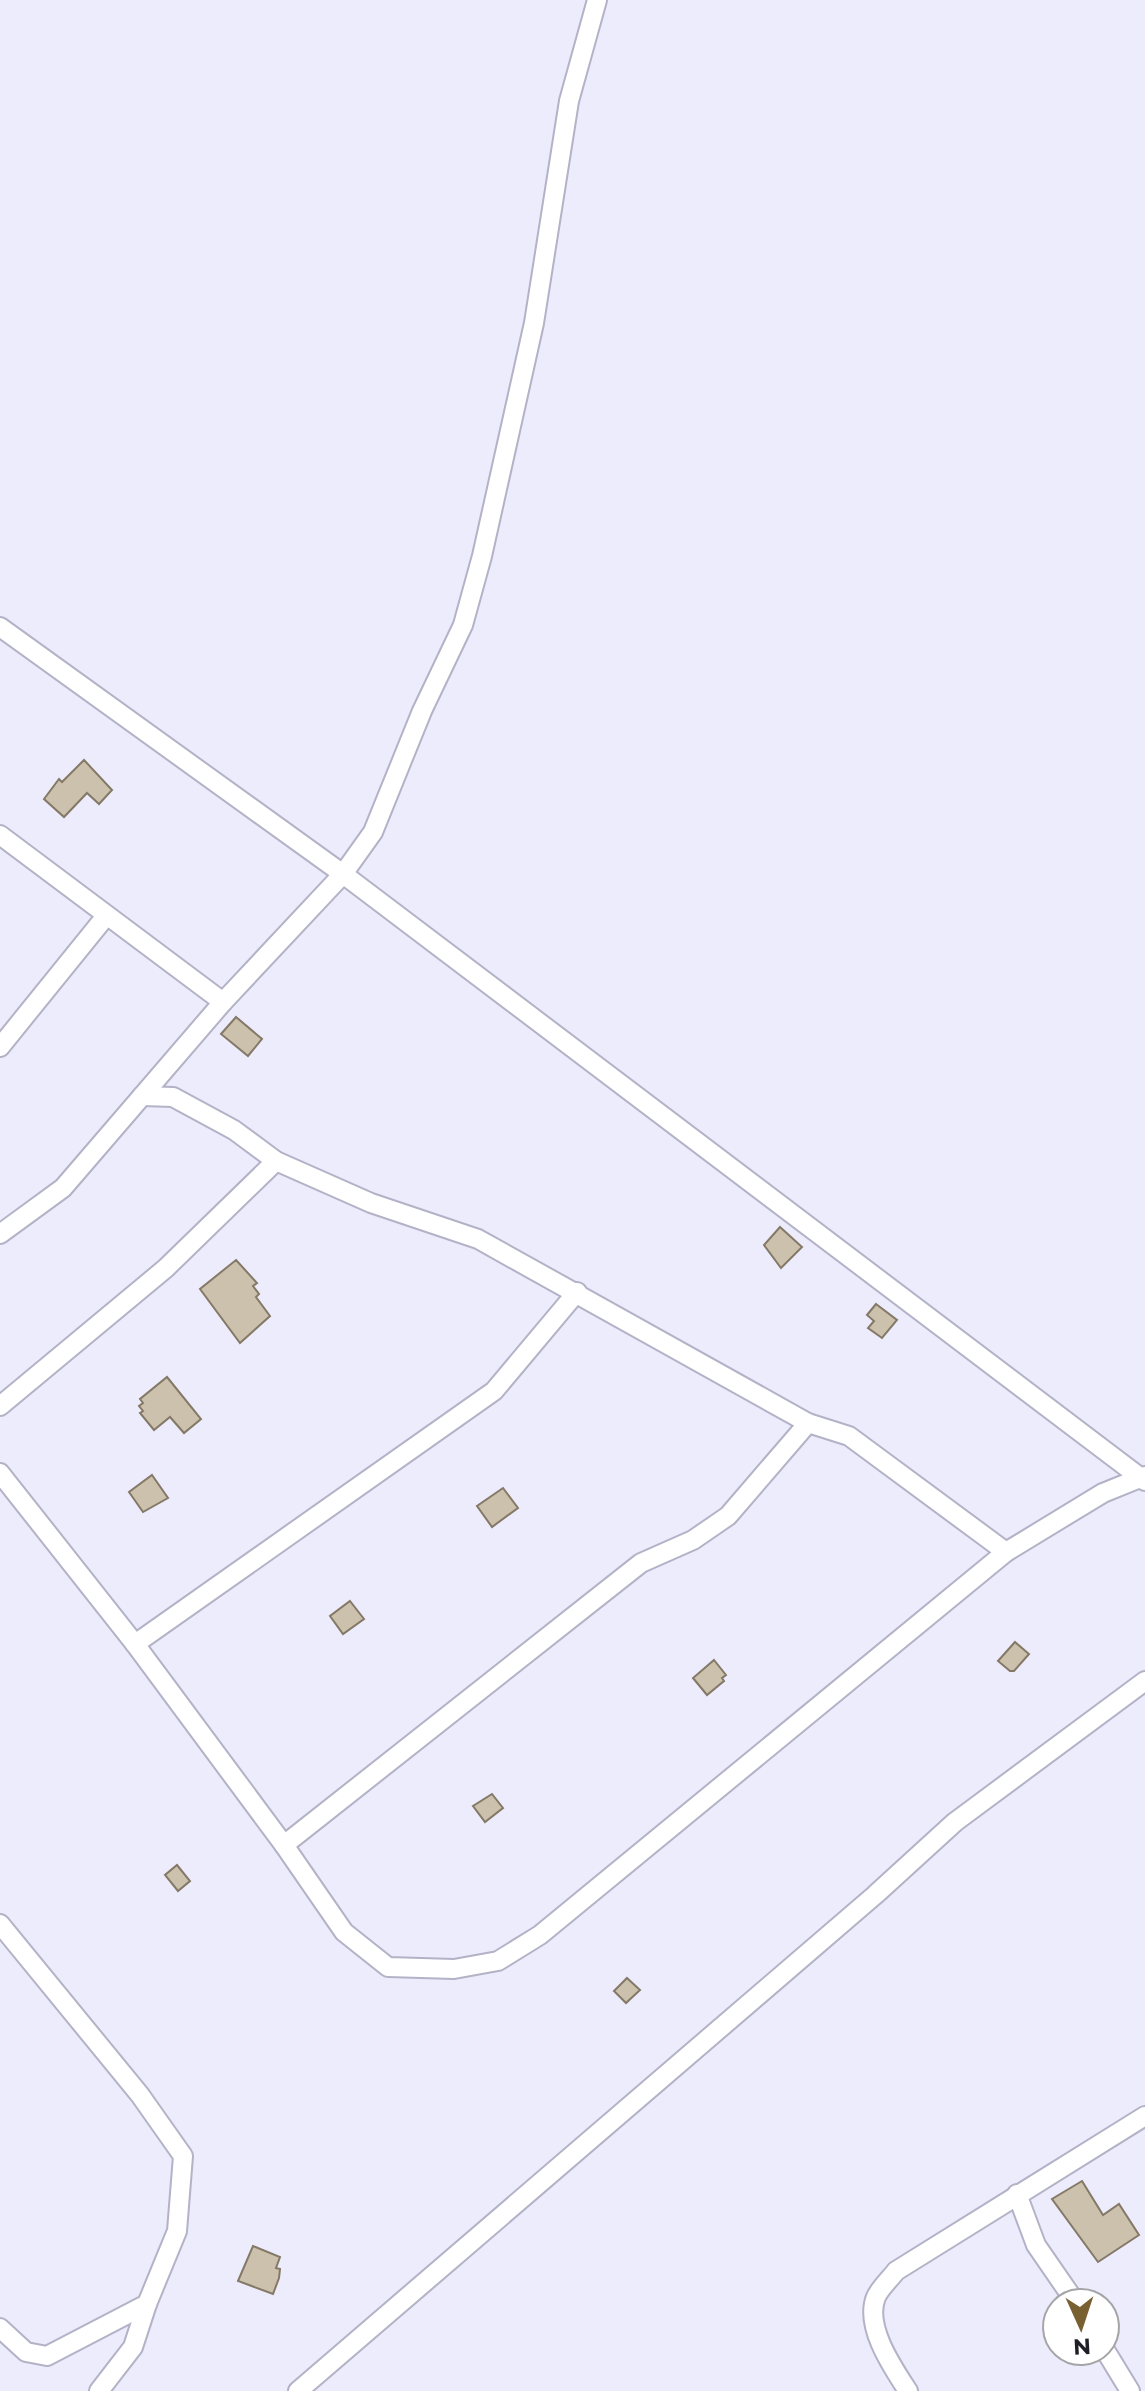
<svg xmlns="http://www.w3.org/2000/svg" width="1145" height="2391" font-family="Montserrat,sans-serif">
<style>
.building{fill:#ccc1ad;stroke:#847967;stroke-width:2}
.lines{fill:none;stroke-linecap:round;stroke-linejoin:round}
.minor-casing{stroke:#b3b2c6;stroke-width:22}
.minor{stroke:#fff;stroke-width:18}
</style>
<rect width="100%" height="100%" fill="#edecfd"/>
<g class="building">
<path d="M84 760 112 790 99 804 87 793 64 817 44 799 59 779 62 782Z"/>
<path d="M236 1017 262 1039 248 1056 221 1034Z"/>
<path d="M780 1227 802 1247 781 1268 764 1245Z"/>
<path d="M236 1260 257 1283 253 1286 259 1294 256 1297 270 1316 240 1343 200 1289Z"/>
<path d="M876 1304 897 1320 882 1338 868 1328 874 1321 867 1315Z"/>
<path d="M167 1377 201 1419 184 1433 170 1417 154 1430 140 1413 143 1411 139 1406 143 1403 140 1399Z"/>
<path d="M152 1475 168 1498 143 1512 129 1492Z"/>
<path d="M503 1488 518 1508 492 1527 477 1506Z"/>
<path d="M350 1601 364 1619 343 1634 330 1616Z"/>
<path d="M1015 1642 1029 1654 1014 1671H1010L998 1661Z"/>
<path d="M714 1660 726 1675 722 1678 724 1681 707 1695 693 1678Z"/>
<path d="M492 1794 503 1808 485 1822 473 1806Z"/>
<path d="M177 1865 190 1881 178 1891 165 1875Z"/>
<path d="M627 1978 640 1990 626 2003 614 1991Z"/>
<path d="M1082 2181 1103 2215 1119 2204 1139 2235 1098 2262 1052 2199Z"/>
<path d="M253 2246 280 2257 276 2268 280 2269 279 2278 273 2294 238 2281Z"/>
</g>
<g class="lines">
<defs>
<g id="minor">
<path d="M0 627 343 874 1145 1481"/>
<path d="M0 835 223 1002"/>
<path d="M0 1047 106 916"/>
<path d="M142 1096 173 1097 234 1130 276 1161 371 1203 478 1239 808 1423 849 1436 1006 1552"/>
<path d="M0 1234 63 1188 223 1002 343 874 373 832 422 711 463 625 482 556 534 323 569 101 597 0"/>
<path d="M0 1406 166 1268 276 1161"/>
<path d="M0 1473 135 1644 284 1845 344 1932 388 1967 454 1969 498 1961 540 1935 1006 1552 1103 1493 1145 1476"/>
<path d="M135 1644 494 1391 577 1292"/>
<path d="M284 1845 641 1563 693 1540 728 1516 808 1423"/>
<path d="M0 1924 140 2095 183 2156 177 2231 147 2304 47 2356 26 2352 0 2328"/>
<path d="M1017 2194 1036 2245 1076 2303"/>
<path d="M1105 2350 1130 2391"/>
<path d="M99 2391 133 2347 147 2304"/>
<path d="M298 2391 875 1895 955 1822 1145 1681"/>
<path d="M908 2391C893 2368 864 2326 876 2297 880 2288 890 2279 896 2271L1145 2116"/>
</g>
</defs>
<use href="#minor" class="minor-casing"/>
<use href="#minor" class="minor"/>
</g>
<g transform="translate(1081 2327) rotate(177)"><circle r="38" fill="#ffffff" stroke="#a5a5a8" stroke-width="2"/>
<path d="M0-6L14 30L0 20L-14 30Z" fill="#796031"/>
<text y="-12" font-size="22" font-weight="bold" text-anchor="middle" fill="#1f1e26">N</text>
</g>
</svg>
